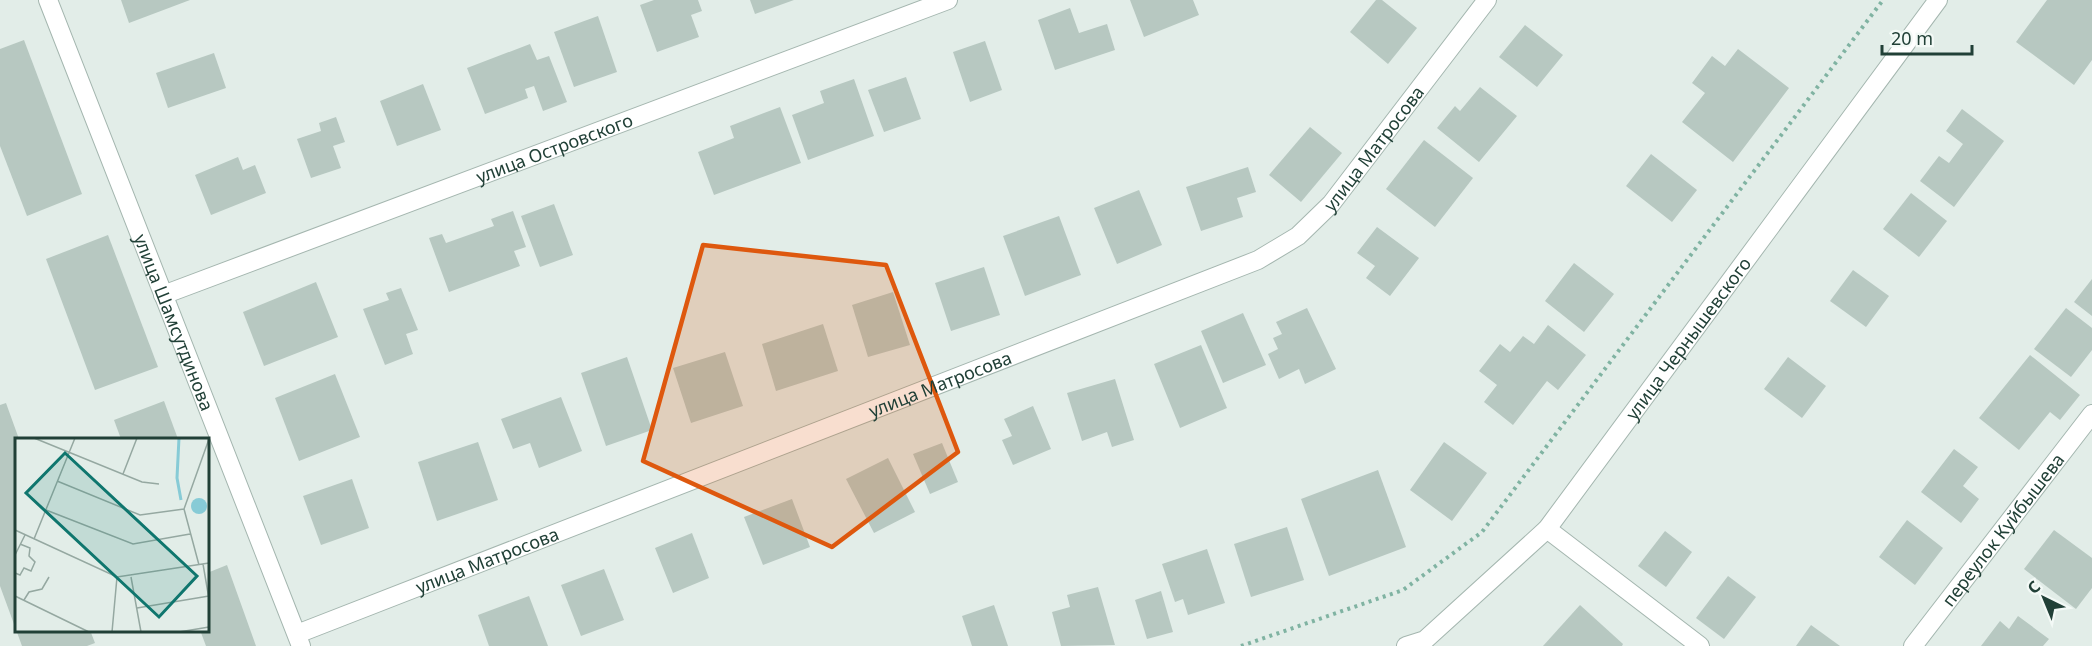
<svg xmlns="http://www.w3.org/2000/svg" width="2092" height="646" font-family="'Noto Sans',sans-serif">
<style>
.building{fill:#b7c8c1}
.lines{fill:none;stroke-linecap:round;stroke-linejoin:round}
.minor-casing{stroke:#a4b6af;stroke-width:20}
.path{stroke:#80b3a2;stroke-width:4;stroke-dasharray:3 4.5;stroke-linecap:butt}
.minor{stroke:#fff;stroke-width:18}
.marked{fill:#de580e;fill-opacity:0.2;stroke:#de580e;stroke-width:4.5;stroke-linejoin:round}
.labels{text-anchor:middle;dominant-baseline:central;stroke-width:6;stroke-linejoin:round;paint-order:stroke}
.street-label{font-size:18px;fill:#214037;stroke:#f3f9f6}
.inset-river{fill:none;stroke:#87cbd6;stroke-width:3}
.inset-road{fill:none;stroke:#95a8a1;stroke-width:1.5}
.view{fill:#0f766e;fill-opacity:0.15;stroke:#0f766e;stroke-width:3}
.inset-edge{fill:none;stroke:#214037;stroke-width:3}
</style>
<rect width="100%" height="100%" fill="#e2ede8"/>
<g class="building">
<path d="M121 0H190L129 23Z"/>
<path d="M654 0H698L702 11 691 15 699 37 657 52 640 5Z"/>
<path d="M750 0H794L755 14Z"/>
<path d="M1130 0H1193L1199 15 1144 37Z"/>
<path d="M1376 0H1382L1417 28 1388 64 1350 32Z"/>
<path d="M2047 0H2092V60L2074 85 2016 42Z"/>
<path d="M1070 8 1079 33 1107 24 1115 50 1055 70 1038 20Z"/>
<path d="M598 16 617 72 574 87 554 32Z"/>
<path d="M1525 25 1563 55 1537 87 1499 57Z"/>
<path d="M24 40 82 194 27 216 0 146V49Z"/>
<path d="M985 41 1002 90 970 102 953 52Z"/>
<path d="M530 44 537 60 549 56 567 102 543 111 534 86 525 89 528 98 485 114 467 68Z"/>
<path d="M1738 49 1789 88 1733 162 1682 122 1705 93 1692 83 1712 56 1725 66Z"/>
<path d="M214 53 226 88 168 108 156 73Z"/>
<path d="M906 77 921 119 884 132 868 90Z"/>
<path d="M854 79 874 136 808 160 792 115 824 103 820 91Z"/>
<path d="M423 84 441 130 397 146 380 101Z"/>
<path d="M1480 87 1517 116 1479 162 1437 128 1455 106 1460 111Z"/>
<path d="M780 107 801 163 714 195 698 152 734 138 730 126Z"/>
<path d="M1962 109 2004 141 1954 207 1920 181 1939 156 1949 163 1963 144 1946 131Z"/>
<path d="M336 117 345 142 333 146 341 168 311 178 297 139 321 131 319 123Z"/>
<path d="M1310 127 1342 153 1301 202 1269 175Z"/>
<path d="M1424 140 1473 178 1435 227 1386 189Z"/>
<path d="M1651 154 1697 190 1672 222 1626 186Z"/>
<path d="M238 157 243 170 255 165 266 193 211 215 195 175Z"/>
<path d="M1248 167 1256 192 1237 198 1243 217 1201 231 1186 187Z"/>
<path d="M1139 190 1162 245 1117 264 1094 208Z"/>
<path d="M1911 193 1947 221 1919 257 1883 229Z"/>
<path d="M554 204 573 255 540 267 521 216Z"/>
<path d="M513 211 526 247 514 251 520 266 449 292 429 238 442 234 446 243 494 226 491 219Z"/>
<path d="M1059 216 1081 275 1025 296 1003 236Z"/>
<path d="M1377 227 1419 258 1390 296 1366 278 1375 266 1357 253Z"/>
<path d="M108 235 158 367 95 390 46 259Z"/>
<path d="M1574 263 1614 294 1584 332 1545 301Z"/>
<path d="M984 267 1000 315 951 331 935 283Z"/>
<path d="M1853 270 1889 296 1866 327 1830 301Z"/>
<path d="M2092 279V316L2074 302Z"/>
<path d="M316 282 338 337 264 366 243 312Z"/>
<path d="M401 288 418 330 406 334 413 354 385 365 363 309 389 300 386 293Z"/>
<path d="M893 292 910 345 868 357 852 305Z"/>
<path d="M1307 308 1336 369 1305 384 1299 369 1279 379 1268 354 1278 349 1273 338 1282 334 1276 322Z"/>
<path d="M2066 308 2092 328V350L2071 377 2034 349Z"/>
<path d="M1243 313 1266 365 1223 383 1201 331Z"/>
<path d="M823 324 838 371 776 391 762 344Z"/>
<path d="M1548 325 1586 355 1558 390 1547 381 1513 425 1484 402 1497 385 1479 371 1500 344 1510 352 1523 336 1534 344Z"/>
<path d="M1201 345 1227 408 1180 428 1154 364Z"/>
<path d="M725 352 743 406 691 423 673 368Z"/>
<path d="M2030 355 2080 395 2060 420 2050 412 2019 450 1979 418Z"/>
<path d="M627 357 652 430 606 446 581 373Z"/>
<path d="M1788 357 1826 386 1802 418 1764 389Z"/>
<path d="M335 374 360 437 299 461 275 398Z"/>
<path d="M1115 379 1134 440 1112 447 1107 432 1082 441 1067 393Z"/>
<path d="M561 397 582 451 539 468 530 443 513 449 501 419Z"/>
<path d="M164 401 178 439H121L114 420Z"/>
<path d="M6 403 19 439H16V630H90L95 643 87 646H22L0 586V405Z"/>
<path d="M1033 406 1051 449 1013 465 1002 440 1012 436 1004 419Z"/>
<path d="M478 442 498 500 437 521 418 462Z"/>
<path d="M1444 442 1487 473 1452 521 1410 490Z"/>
<path d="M942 443 958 482 930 494 913 454Z"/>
<path d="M1954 449 1978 467 1963 486 1979 499 1961 523 1921 492Z"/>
<path d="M888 458 915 512 874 533 846 479Z"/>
<path d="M1378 470 1406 547 1329 576 1301 499Z"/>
<path d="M352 479 369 528 321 545 303 496Z"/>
<path d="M792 499 810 547 763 565 744 517Z"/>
<path d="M1907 520 1943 548 1915 585 1879 557Z"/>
<path d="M1287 527 1304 580 1251 597 1234 544Z"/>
<path d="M2054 530 2092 558V588L2076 609 2024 569Z"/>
<path d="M1665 531 1692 552 1666 587 1638 566Z"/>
<path d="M692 533 709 578 673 593 655 548Z"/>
<path d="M1207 549 1225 603 1188 615 1183 599 1175 602 1162 564Z"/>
<path d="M227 565 256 646H206L200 630H207V573Z"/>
<path d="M604 569 624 620 581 636 561 585Z"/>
<path d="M1728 576 1756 597 1724 639 1696 618Z"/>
<path d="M1098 587 1115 645 1061 646 1052 612 1070 607 1067 595Z"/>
<path d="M1161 591 1173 632 1147 639 1135 600Z"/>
<path d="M529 596 548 646H489L478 615Z"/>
<path d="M994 605 1008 646H972L962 616Z"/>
<path d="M1580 605 1623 644 1622 646H1543Z"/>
<path d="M2018 616 2049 639 2043 646H1981L2000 621 2009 629Z"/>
<path d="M1811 625 1840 646H1796Z"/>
</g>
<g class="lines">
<defs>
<g id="minor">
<path id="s1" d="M48 0 301 646"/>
<path id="s2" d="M163 295 948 0"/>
<path d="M1547 529 1700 646"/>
<path id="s3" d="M297 634 1258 260 1298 236 1331 204 1487 0"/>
<path id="s4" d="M1406 646 1425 640 1547 529 1938 0"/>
<path id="s5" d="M1913 646 2092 414"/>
</g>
</defs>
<use href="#minor" class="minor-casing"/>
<path class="path" d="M1241 646 1403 590 1482 532 1883 0"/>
<use href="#minor" class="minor"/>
</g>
<path class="marked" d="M703 245 886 265 958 452 832 547 643 461Z"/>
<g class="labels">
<g class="street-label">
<text stroke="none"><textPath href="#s3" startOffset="1194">улица Матросова</textPath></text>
<text stroke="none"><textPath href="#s2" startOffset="418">улица Островского</textPath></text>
<text stroke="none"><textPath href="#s1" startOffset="346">улица Шамсутдинова</textPath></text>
<text stroke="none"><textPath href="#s4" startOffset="422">улица Чернышевского</textPath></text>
<text stroke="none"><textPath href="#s3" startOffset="690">улица Матросова</textPath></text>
<text stroke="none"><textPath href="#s5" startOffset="147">переулок Куйбышева</textPath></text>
<text stroke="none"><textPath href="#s3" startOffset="204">улица Матросова</textPath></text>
</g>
</g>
<g transform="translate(15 438)">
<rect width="194" height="194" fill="#e2ede8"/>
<path d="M176 68a8 8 0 1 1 16 0a8 8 0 1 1-16 0Z" fill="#87cbd6"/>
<path class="inset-river" d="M164 0 162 40 166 62"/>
<path class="inset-road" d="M19 0 127 44 144 46M108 36 122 0M42 43 125 77 169 71M31 72 118 106 175 96M0 92 102 139 194 125M19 101 60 0M0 117 10 97M188 126 194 161M184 127 169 71 194 1M0 135 5 137 9 130 16 133 20 124 14 118 15 110 5 106M116 139 126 194M0 158 74 194M9 162 14 154 27 151 34 139M122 170 194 158M97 194 102 139M164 194 194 189"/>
<path class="view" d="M50 15 182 138 144 179 11 55Z"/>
<rect width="194" height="194" class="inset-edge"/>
</g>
<g transform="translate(2044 598) rotate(317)" stroke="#f3f9f6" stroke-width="4.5" paint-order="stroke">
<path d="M0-4.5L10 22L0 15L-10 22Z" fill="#214037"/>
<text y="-9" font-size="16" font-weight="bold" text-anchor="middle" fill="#214037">С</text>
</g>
<path d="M1882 45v9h90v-9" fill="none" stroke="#214037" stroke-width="3"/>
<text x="1891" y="45" font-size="18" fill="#214037" stroke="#f3f9f6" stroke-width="4.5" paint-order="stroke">20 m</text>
</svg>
